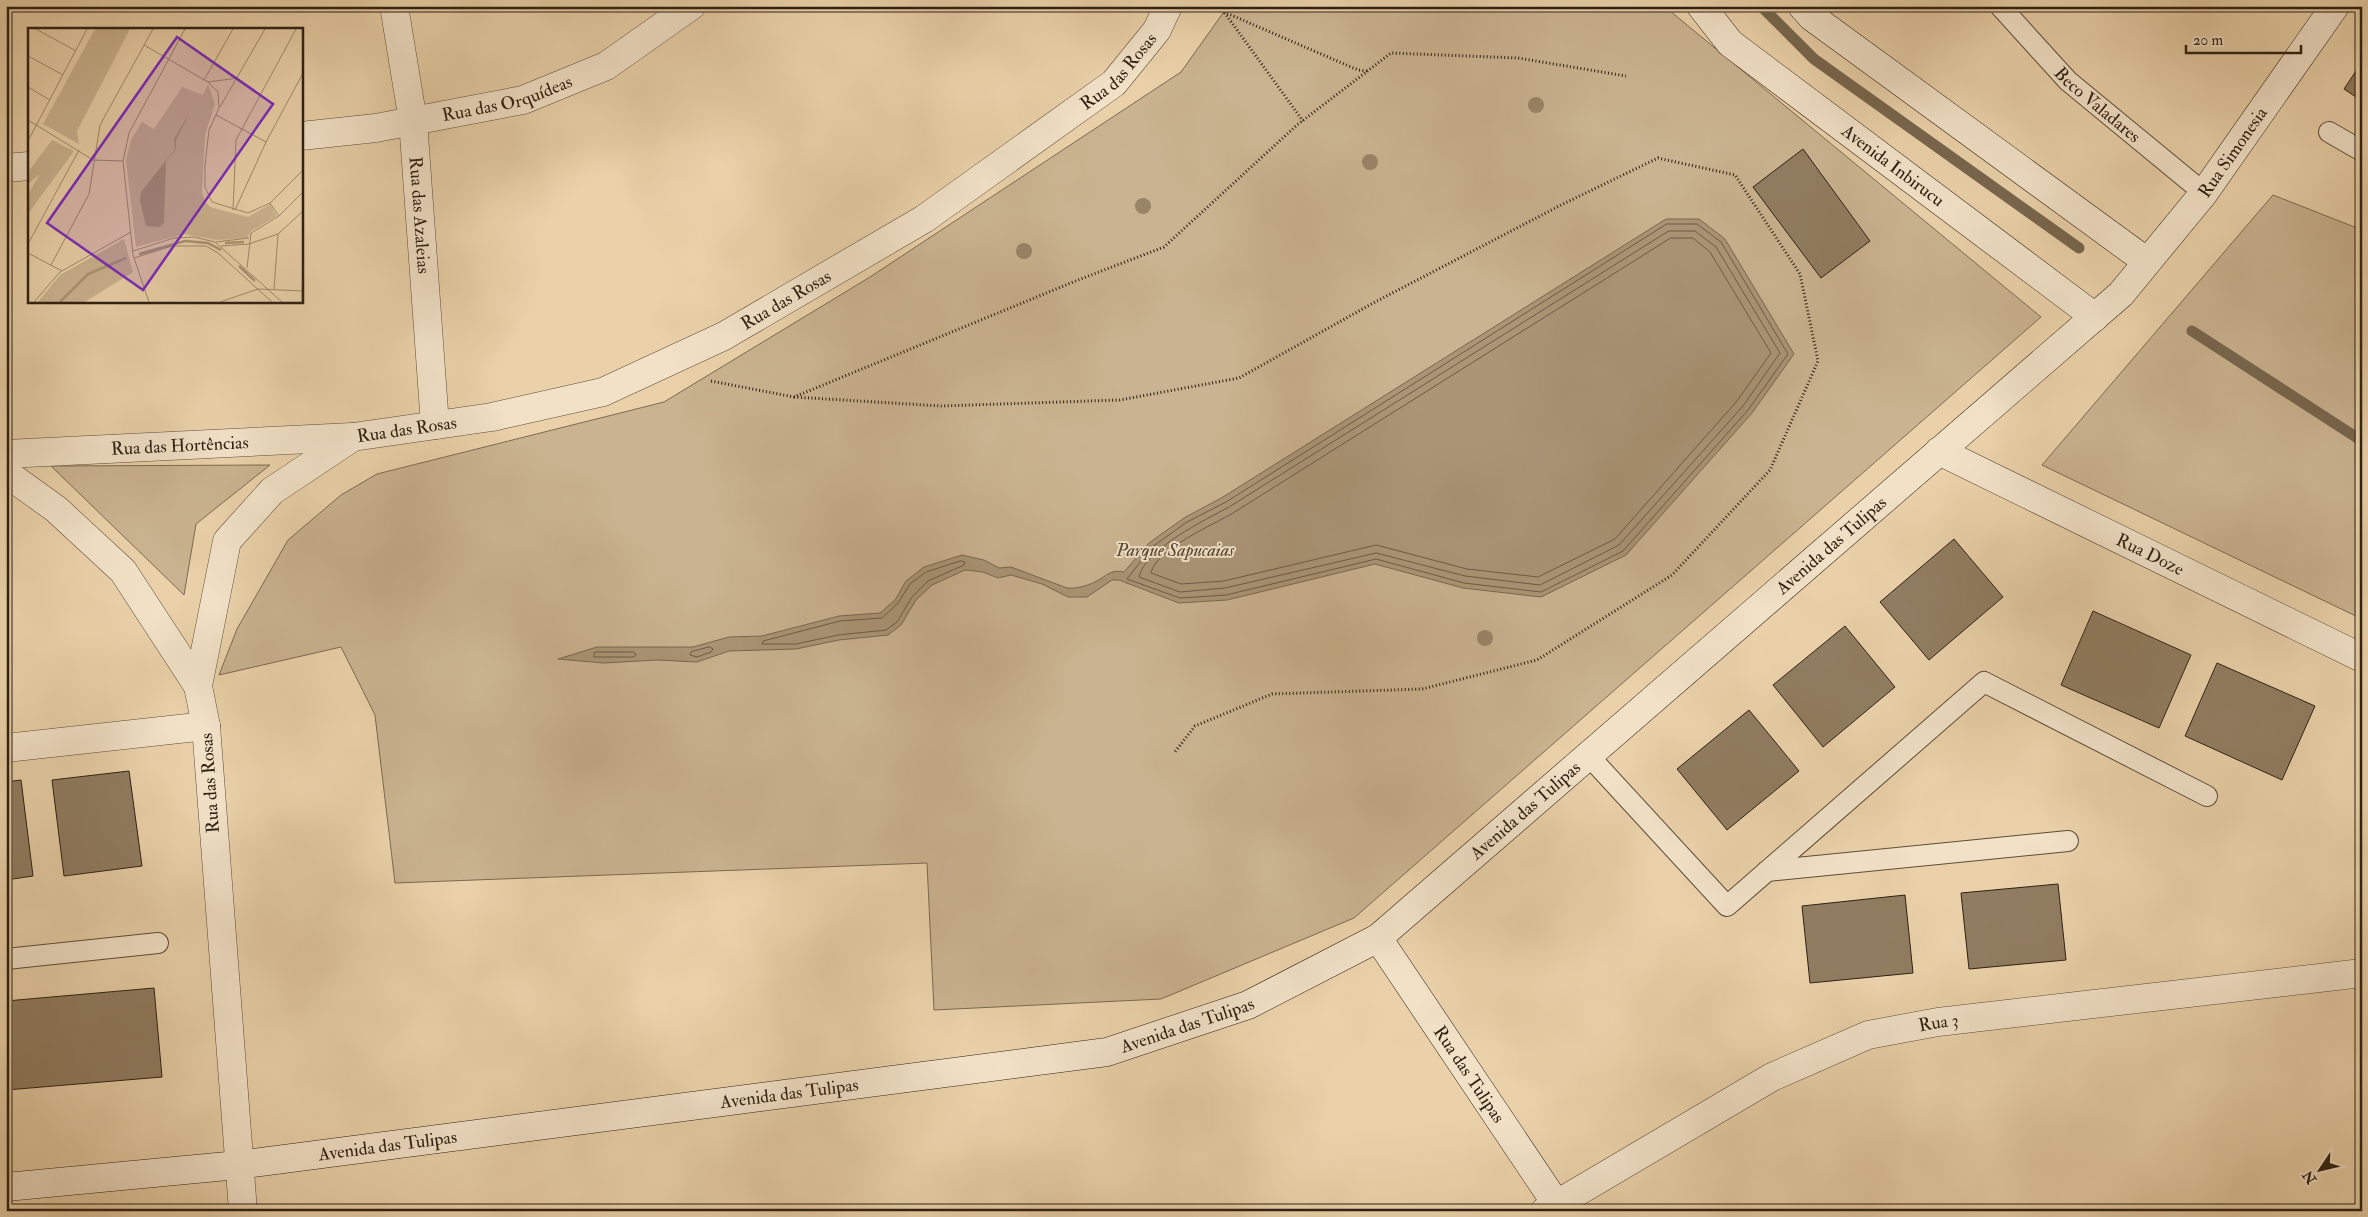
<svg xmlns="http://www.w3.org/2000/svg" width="2368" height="1217" font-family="'IM FELL Double Pica',serif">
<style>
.green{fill:#cab390;stroke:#7c6a52}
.water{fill:#aa9576;stroke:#78674f}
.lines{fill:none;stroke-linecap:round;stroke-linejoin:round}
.shore{stroke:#6c5b45;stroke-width:1}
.stream{stroke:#78674f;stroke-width:11}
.building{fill:#907d61;stroke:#2e2114}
.lane-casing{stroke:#5d4d39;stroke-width:22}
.street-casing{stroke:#5d4d39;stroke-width:29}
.secondary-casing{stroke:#2e2114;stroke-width:29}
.path{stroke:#2e2114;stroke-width:3;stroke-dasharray:1 2.5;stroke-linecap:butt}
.lane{stroke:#f1e1c7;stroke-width:20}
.street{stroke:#f1e1c7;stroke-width:28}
.secondary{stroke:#f1e1c7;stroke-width:28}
.tree{fill:#988568}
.labels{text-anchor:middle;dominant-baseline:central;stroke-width:4;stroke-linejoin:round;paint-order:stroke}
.street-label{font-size:18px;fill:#2e2114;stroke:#f1e1c7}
.park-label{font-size:18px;font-style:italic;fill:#554633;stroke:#f1e1c7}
.inset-river{fill:none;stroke:#aa9576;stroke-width:2.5}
.inset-road{fill:none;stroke:#9f8b6d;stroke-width:1}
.view{fill:#7b2cbf;fill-opacity:0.15;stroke:#7b2cbf;stroke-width:2.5}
.inset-edge{fill:none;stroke:#2e2114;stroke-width:2.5}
</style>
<rect width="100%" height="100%" fill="#ead1a9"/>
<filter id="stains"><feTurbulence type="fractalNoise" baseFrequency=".004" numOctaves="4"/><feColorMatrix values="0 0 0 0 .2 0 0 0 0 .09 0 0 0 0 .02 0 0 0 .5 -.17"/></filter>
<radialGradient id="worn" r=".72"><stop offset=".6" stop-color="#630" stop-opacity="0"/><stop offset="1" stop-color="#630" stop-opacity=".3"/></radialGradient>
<g class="green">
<path d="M1228 6H1664L2041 317 1354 918 1161 999 934 1010 927 863 395 883 375 715 341 647 219 675 237 629 288 540 341 495 377 474 664 402 870 277 1181 72Z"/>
<path d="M2273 195 2362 230V619L2042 465Z"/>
<path d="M270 465 196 524 184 595 51 466Z"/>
</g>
<path class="water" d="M1666 219H1699L1725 239 1794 354 1752 413 1626 555 1541 597 1463 588 1375 564 1227 600 1179 603 1119 580H1112L1087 597H1068L1042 584 1011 575 998 578 983 572 965 570 932 585 916 600 901 625 888 635 839 640 796 649 729 651 697 662 657 660 604 663 558 659 597 647H693L729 637 762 636 839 616 880 613 895 600 906 581 924 567 962 555 984 560 999 568 1011 567 1067 588C1075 589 1087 586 1095 582 1107 576 1110 569 1124 572L1149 543 1184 518 1223 497Z"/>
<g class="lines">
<g class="shore">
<path d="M1667 224H1697L1721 242 1788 354 1748 410 1623 551 1541 592 1464 583 1376 559 1226 595 1180 598 1127 579 1152 547 1187 522 1226 502Z"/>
<path d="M1669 231H1695L1716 247 1780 353 1743 406 1619 545 1540 585 1465 576 1376 553 1225 588 1180 592 1139 577C1145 549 1205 520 1229 507Z"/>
<path d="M1671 238H1693L1710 252 1771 353 1737 401 1615 539 1538 577 1467 569 1376 545 1224 581 1181 584 1151 573C1156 549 1213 525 1233 513Z"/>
<path d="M961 561 965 562 964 565 928 581 912 597 897 622 886 630 838 635 796 644H762L763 641 840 621 882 618 898 603 910 584 926 572Z"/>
<path d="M710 647 713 649 711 652 697 657 690 655 691 652Z"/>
<path d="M595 652H633L636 654 634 657H594Z"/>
</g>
<g class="stream">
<path d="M1761 6 1814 59 2079 248"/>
<path d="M2192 331 2362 441"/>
</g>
</g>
<g class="building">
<path d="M2362 62V101L2344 89Z"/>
<path d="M1803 149 1870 241 1821 278 1753 187Z"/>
<path d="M1954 539 2003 597 1929 660 1880 602Z"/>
<path d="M2093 611 2191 655 2159 728 2061 685Z"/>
<path d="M1845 626 1895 687 1823 747 1773 685Z"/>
<path d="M2217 663 2315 706 2282 780 2185 736Z"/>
<path d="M1749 710 1799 771 1727 830 1677 769Z"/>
<path d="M129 771 142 866 64 876 52 780Z"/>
<path d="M21 780 33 876 6 880V782Z"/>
<path d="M2058 884 2066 960 1969 969 1961 893Z"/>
<path d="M1905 895 1913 973 1810 983 1802 906Z"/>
<path d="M154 988 162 1077 6 1090V1001Z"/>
</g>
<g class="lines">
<defs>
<g id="lane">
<path id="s1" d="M2000 6 2068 81 2204 193"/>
<path d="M2329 132 2362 151"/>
<path d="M1588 755 1727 906 1984 682 2207 796"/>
<path d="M1767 871 2068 841"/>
<path d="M6 959 158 943"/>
</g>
<g id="street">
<path id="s2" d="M394 6 413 121 435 425"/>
<path id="s3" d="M301 136 376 128 523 100 606 66 691 6"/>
<path d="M6 168 29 166"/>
<path id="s4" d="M1939 451 2362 658"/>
<path id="s5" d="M6 454 352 437"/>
<path d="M6 473 56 509 123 571 198 686"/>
<path d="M6 748 206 726"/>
<path id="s6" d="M243 1211 206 726 198 686 227 541 272 491 353 437 492 417 603 392 724 336 924 219 1114 83 1157 30 1168 6"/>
<path id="s7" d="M1545 1211 1772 1077 1868 1035 1938 1022 2362 973"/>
</g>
<g id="secondary">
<path id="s8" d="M1701 6 1730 43 2095 317"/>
<path d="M1802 6 1812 17 2146 261"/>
<path id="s9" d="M1378 938 1557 1205V1211"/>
<path id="s10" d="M6 1187 238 1165 1107 1052 1248 1005 1378 938 2121 294 2204 193 2335 6"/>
</g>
</defs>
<use href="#lane" class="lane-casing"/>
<use href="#street" class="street-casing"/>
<use href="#secondary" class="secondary-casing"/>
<g class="path">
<path d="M1223 6 1224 12 1303 121"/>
<path d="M1224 12 1358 70 1368 71"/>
<path d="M711 381 794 397 1073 282 1164 247 1297 125 1391 53 1518 58 1626 76"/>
<path d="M794 397 941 406 1120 400 1239 378 1375 302 1563 204 1658 158 1735 175 1800 274 1818 361 1770 470 1672 575 1537 660 1422 689 1272 694 1195 726 1174 753"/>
</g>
<use href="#lane" class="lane"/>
<use href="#street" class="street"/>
<use href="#secondary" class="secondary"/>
</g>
<g class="tree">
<circle cx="1536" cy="105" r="8"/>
<circle cx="1370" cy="162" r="8"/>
<circle cx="1143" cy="206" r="8"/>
<circle cx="1024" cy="251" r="8"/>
<circle cx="1485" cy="638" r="8"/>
</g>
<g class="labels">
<g class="street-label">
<text stroke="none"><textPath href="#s6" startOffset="1704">Rua das Rosas</textPath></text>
<text stroke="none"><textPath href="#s3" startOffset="210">Rua das Orquídeas</textPath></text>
<text stroke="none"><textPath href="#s1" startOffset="139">Beco Valadares</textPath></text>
<text stroke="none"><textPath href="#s10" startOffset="2568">Rua Simonesia</textPath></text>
<text stroke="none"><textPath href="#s8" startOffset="251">Avenida Inbirucu</textPath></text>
<text stroke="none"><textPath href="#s2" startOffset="211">Rua das Azaleias</textPath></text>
<text stroke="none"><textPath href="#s6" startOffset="1299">Rua das Rosas</textPath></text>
<text stroke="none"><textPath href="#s6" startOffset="894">Rua das Rosas</textPath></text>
<text stroke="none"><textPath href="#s5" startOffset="174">Rua das Hortências</textPath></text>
<text stroke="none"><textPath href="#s10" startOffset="2004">Avenida das Tulipas</textPath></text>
<text stroke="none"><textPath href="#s4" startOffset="235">Rua Doze</textPath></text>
<text transform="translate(210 783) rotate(-94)">Rua das Rosas</text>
<text stroke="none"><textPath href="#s10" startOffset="1599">Avenida das Tulipas</textPath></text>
<text stroke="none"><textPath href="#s7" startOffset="440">Rua 3</textPath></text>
<text stroke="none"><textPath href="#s10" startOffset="1194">Avenida das Tulipas</textPath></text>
<text stroke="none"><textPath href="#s9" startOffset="164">Rua das Tulipas</textPath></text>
<text stroke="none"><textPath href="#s10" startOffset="789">Avenida das Tulipas</textPath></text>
<text stroke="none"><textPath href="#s10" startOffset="384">Avenida das Tulipas</textPath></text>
</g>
<g class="park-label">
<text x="1175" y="550">Parque Sapucaias</text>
</g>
</g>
<g transform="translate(28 28)">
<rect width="275" height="275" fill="#ead1a9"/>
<path d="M67 1H102L49 103 51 116 15 96ZM180 56 187 76 177 106 174 165 177 173 182 179 220 189 242 176 249 188 223 203 219 210 189 212 156 206 108 219 98 132 103 112 114 94 126 101 154 59 175 67ZM24 112 46 123 0 186V166L12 146 0 156V144ZM96 211 105 244 57 274H10L32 247Z" fill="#cab390"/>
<path d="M162 84 148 112V121L138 133 136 195 131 199 118 198 112 173 113 164 147 121 146 111Z" fill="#aa9576"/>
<path class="inset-river" d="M197 215 216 214M111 226 157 213 180 215 193 222M211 238 227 253M32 274 60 246 98 230"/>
<path class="inset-road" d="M8 1 48 23M116 17 180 54 190 64 191 80 181 102 177 137V159L184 174 220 185 242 175 275 142M0 28 35 47M176 52 205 1M180 54 210 50M0 59 22 72M192 79 237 1M188 87 238 114M0 92 65 132 95 133M0 113 59 1M242 175 251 188M205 182 208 112 268 1M207 182 238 114 275 45M188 214 221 210M0 216 51 122M193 218 221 216 250 206 275 183M105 223 146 210 166 209 187 214 254 274M0 225 34 243M106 230 144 218H178L190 225 244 274M23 237 61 166 72 97 125 1M219 240 223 205 251 188 275 164M246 261 250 206M6 274 32 244 103 204M121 274 105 227 95 133 101 105 157 1M192 274 230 261 275 263M274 274 275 228"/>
<path class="view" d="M149 9 245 76 115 262 19 195Z"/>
<rect width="275" height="275" class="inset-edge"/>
</g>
<rect width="2368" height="1217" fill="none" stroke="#ead1a9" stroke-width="25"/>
<rect x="8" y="8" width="2353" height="1202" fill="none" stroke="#2e2114" stroke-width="2.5"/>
<rect x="12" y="12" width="2343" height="1192" fill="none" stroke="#2e2114"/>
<g transform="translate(2320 1170) rotate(235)" stroke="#f1e1c7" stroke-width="4" paint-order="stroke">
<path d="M0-4L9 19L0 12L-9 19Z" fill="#2e2114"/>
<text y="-8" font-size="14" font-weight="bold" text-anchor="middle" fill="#2e2114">N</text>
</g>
<path d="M2186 45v8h115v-8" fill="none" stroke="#2e2114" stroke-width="2.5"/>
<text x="2193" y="45" font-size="15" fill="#2e2114" stroke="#f1e1c7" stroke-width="4" paint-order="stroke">20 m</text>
<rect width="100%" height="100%" filter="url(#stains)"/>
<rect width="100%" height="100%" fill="url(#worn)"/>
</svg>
